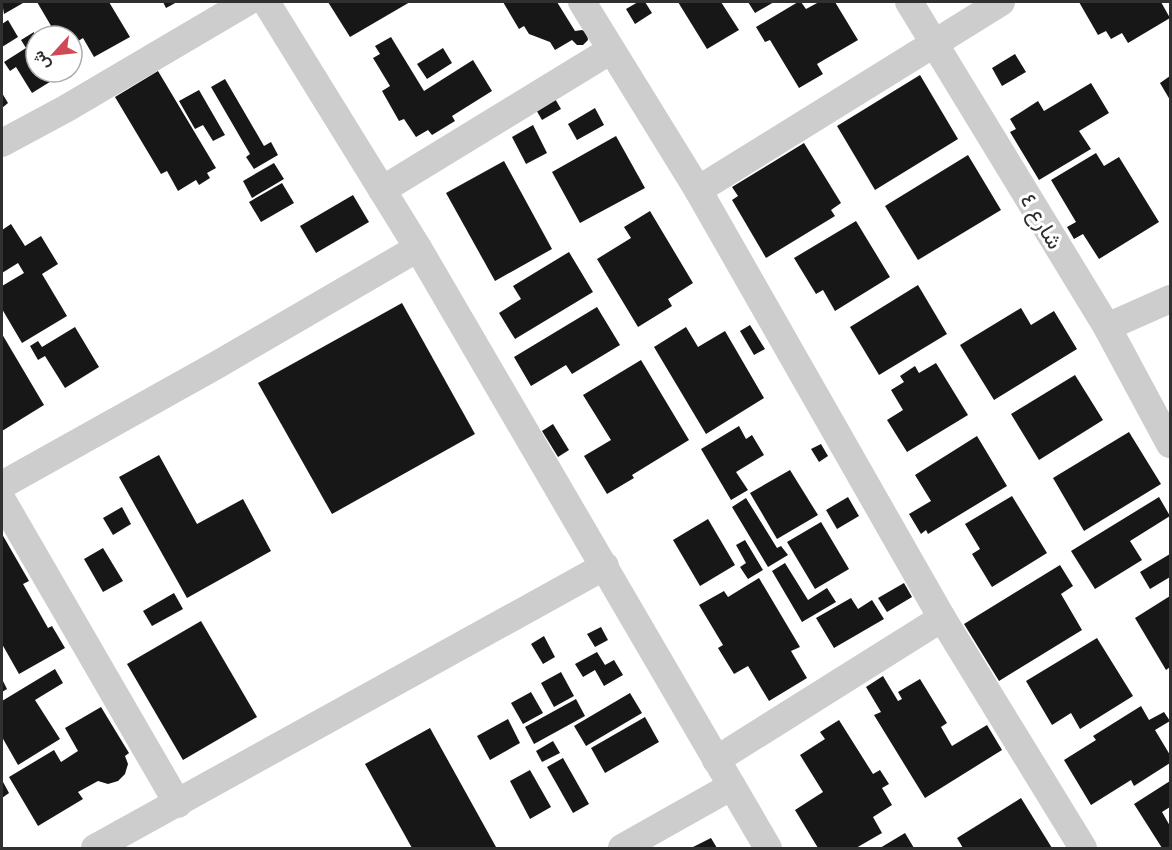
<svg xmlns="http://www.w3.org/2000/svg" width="1172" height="850" font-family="Mulish,Vazirmatn,sans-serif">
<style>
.building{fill:#171717}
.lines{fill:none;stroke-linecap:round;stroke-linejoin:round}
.street{stroke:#cdcdcd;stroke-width:28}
.labels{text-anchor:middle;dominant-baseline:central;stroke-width:6;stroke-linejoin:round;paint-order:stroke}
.street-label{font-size:22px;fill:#303030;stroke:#fff}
</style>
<rect width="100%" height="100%" fill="#fff"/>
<g class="building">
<path d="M2 2H22L23 3 4 14Z"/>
<path d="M37 2H109L130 37 94 57 83 38 72 45V36H57Z"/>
<path d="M163 2H177L166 8Z"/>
<path d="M328 2H410L350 37Z"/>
<path d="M503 2H557L575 31 582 30 587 33 588 40 583 45H577L572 40 555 50 550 42 529 34 524 26 519 29Z"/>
<path d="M638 2H645L652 13 635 24 626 9Z"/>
<path d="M678 2H721L739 30 707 49Z"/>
<path d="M748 2H774L755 13Z"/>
<path d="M798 2H801L806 9 819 2H835L858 40 817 64 823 74 799 88 770 40 765 42 756 27Z"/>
<path d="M1079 2H1161L1170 18 1128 43 1122 33 1111 39 1106 31 1098 35Z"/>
<path d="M8 20 18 37 2 47V24Z"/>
<path d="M34 32 36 72H59L61 75 32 93 16 67 10 71 4 62 26 48 21 40Z"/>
<path d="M391 37 424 91 473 60 492 91 452 116 455 121 432 135 428 130 416 137 404 119 399 121 382 91 390 86 373 58 380 54 375 46Z"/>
<path d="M443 48 452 63 427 79 417 64Z"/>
<path d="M1015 54 1026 72 1002 86 992 68Z"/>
<path d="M158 71 216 168 207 173 210 178 199 185 196 180 178 191 167 171 161 174 115 97Z"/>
<path d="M920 75 958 139 875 190 837 126Z"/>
<path d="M1170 76V100L1160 83Z"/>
<path d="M225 79 264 146 271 142 278 155 254 169 246 157 250 154 211 87Z"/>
<path d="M1091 83 1109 113 1079 131 1091 149 1039 180 1010 132 1016 129 1010 119 1038 101 1044 111Z"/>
<path d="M199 90 225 135 213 141 203 125 195 129 179 101Z"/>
<path d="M2 93 8 103 2 108Z"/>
<path d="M554 97 561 109 542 120 535 108Z"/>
<path d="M595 108 604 125 577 140 568 124Z"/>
<path d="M533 125 547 153 526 164 512 137Z"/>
<path d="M616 136 645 188 580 223 552 172Z"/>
<path d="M804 143 841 203 831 210 835 216 766 258 732 200 738 196 732 187Z"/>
<path d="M1096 153 1104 166 1119 157 1159 222 1099 259 1083 234 1074 239 1067 227 1076 222 1051 180Z"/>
<path d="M968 155 1001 210 918 260 885 206Z"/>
<path d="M504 161 552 249 495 281 446 193Z"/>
<path d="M274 163 284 179 252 198 243 181Z"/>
<path d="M282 183 294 203 261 222 249 202Z"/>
<path d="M353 195 369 222 316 253 300 226Z"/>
<path d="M650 211 693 283 668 299 672 306 638 327 597 259 631 238 624 227Z"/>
<path d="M856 221 890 277 835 311 823 290 816 294 794 258Z"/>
<path d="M11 224 25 246 41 236 58 264 42 274 67 316 22 343 2 309V286L24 273 18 263 2 273V230Z"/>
<path d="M569 252 593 292 515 339 499 313 521 299 513 286Z"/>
<path d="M918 285 947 334 879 375 850 327Z"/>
<path d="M402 303 475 434 332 514 258 383Z"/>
<path d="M597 307 620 345 572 374 566 365 531 386 514 357Z"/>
<path d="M1021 308 1031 325 1054 311 1077 349 994 400 960 345Z"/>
<path d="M750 325 765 349 754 355 740 331Z"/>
<path d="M75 327 99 367 65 388 45 356 38 360 30 346 38 341 42 347Z"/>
<path d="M686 327 698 347 725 331 764 398 706 434 654 347Z"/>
<path d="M2 334 44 405 2 431Z"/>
<path d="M641 360 689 440 632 475 634 478 607 494 584 456 611 440 583 395Z"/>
<path d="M936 363 968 415 907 452 887 420 903 410 891 390 904 382 900 376 915 366 919 373Z"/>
<path d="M1075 375 1103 420 1039 460 1011 414Z"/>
<path d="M553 424 569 450 558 457 542 431Z"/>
<path d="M739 426 746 439 752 435 764 455 736 472 748 490 731 500 701 449Z"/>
<path d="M1129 432 1161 484 1084 531 1053 478Z"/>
<path d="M977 436 1007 486 928 534 926 530 921 534 909 514 931 501 915 475Z"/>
<path d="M821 444 828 456 819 462 811 449Z"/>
<path d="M159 455 197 524 243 499 271 551 187 598 119 477Z"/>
<path d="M790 470 818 515 777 539 750 493Z"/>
<path d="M1012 496 1047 553 992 587 972 554 980 549 965 524Z"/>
<path d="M848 497 859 516 837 529 826 510Z"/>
<path d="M1159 497 1170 516 1130 541 1142 560 1095 589 1071 551Z"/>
<path d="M746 498 777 548 781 546 788 555 768 567 732 507Z"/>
<path d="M122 507 131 524 113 535 103 518Z"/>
<path d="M708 519 735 565 700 586 673 540Z"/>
<path d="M821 522 849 569 815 589 787 542Z"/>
<path d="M2 534 29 581 23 584 48 628 52 626 65 648 19 674 2 644Z"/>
<path d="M745 540 763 570 748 579 740 567 746 563 736 545Z"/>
<path d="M103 548 123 581 103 592 84 559Z"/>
<path d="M1170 554V577L1150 589 1140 572Z"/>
<path d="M785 563 808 600 827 588 836 602 802 622 772 571Z"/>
<path d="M1060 565 1073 586 1061 594 1082 630 999 681 964 624Z"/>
<path d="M759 578 800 647 791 651 807 678 769 701 748 666 734 674 718 648 723 645 699 605 724 591 728 597Z"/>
<path d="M904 583 912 597 887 612 878 598Z"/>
<path d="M174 593 183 609 152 626 143 611Z"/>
<path d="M1170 596V667L1166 670 1135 618Z"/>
<path d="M851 598 858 609 872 600 884 619 834 648 816 618Z"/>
<path d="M201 621 257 717 183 760 127 664Z"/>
<path d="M601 627 608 640 595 647 587 634Z"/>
<path d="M544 636 555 657 543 664 531 644Z"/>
<path d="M1097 638 1133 696 1080 729 1071 713 1052 725 1026 681Z"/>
<path d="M597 652 605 665 614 660 623 675 604 686 595 670 583 677 575 664Z"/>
<path d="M55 669 63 683 35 700 60 739 18 765 2 737V701Z"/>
<path d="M561 672 574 696 554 707 541 683Z"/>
<path d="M883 676 898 701 902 699 898 692 920 679 947 723 941 727 952 746 987 725 1002 750 925 798 874 715 881 712 866 687Z"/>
<path d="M2 679 7 689 2 692Z"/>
<path d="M531 692 543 713 523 724 511 703Z"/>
<path d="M630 693 642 713 586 746 574 726Z"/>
<path d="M576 699 585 716 534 744 525 727Z"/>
<path d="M1141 706 1149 720 1164 712 1170 721 1155 730 1170 755V763L1134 786 1131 780 1091 805 1064 760 1096 740 1093 736Z"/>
<path d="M101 707 129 753 125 756 128 764 125 774 118 781 108 784 98 781 78 792 83 799 38 826 9 777 54 750 61 762 78 751 65 728Z"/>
<path d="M645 717 659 742 605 773 591 748Z"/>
<path d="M508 719 520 743 490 760 477 736Z"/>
<path d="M839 720 873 774 880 770 889 784 882 788 892 805 873 817 882 833 856 848H818L795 810 823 792 800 755 825 739 820 732Z"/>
<path d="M430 728 496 847 493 848H412L365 764Z"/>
<path d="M553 741 560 753 542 762 536 751Z"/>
<path d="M563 758 589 804 573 813 547 767Z"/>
<path d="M530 770 551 807 530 819 510 781Z"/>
<path d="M2 780 9 793 2 798Z"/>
<path d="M1170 781V807L1162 812 1170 826V848H1162L1134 804Z"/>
<path d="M1021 798 1052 848H963L957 838Z"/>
<path d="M905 833 914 848H880Z"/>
<path d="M711 838 717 848H691Z"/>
</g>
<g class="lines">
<g class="street">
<path d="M266 2 418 248 768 848"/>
<path d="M582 2 698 190 942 618 1083 848"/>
<path d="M909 2 1107 327 1170 444"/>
<path d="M2 143 67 108 247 2"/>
<path d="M382 190 611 50"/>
<path d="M698 190 1001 2"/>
<path d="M1107 327 1170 299"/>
<path d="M2 485 215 366 418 248"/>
<path d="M2 500 178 804"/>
<path d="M716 760 942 618"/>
<path d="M95 848 605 566"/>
<path d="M622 848 732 786"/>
</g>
</g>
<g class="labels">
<g class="street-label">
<text transform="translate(1042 221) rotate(59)">شارع ٤</text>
</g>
</g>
<rect width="1172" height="850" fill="none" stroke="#303030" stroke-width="6"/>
<g transform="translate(54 54) rotate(243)"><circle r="28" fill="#ffffff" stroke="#acacac" stroke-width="1.5"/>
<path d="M0-4.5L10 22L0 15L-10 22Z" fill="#d04956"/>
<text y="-9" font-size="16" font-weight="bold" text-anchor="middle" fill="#303030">ش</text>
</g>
</svg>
